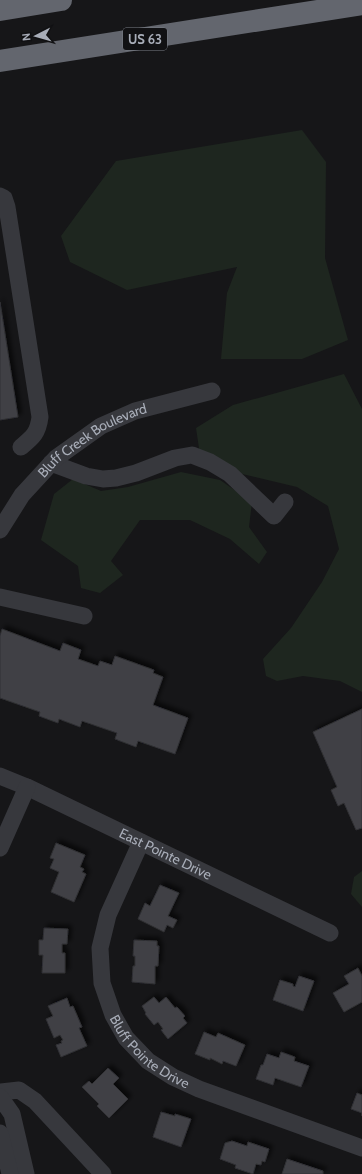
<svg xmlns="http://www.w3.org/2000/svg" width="362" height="1174" font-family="Cabin,sans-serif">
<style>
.green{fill:#1e261f}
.building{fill:#404145;stroke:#303034;filter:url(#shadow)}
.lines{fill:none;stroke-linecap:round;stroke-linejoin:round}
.minor{stroke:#37383d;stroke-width:17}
.highway{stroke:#63666e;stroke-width:22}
.labels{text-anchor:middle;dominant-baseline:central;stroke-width:4;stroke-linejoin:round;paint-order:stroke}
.shield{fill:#111113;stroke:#7b7e86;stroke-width:1}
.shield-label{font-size:13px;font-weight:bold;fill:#a8adb8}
.street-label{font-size:14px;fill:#a8adb8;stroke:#111113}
</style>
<defs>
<filter id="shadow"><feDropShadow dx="3.5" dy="-3.5" stdDeviation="2" flood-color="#0009"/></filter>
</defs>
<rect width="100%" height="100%" fill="#161618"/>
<g class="green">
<path d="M302 130 326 162 325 258 348 340 302 359H221L227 293 237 267 127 290 70 262 61 236 116 161Z"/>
<path d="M344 374 362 409V692L340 681 303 676 277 681 266 676 263 659 291 628 322 582 339 549 328 506 297 487 238 473 200 455 196 428 233 405Z"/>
<path d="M181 472 220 480 252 502 249 527 267 552 259 564 230 539 190 520H140L111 561 123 575 100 593 81 588 78 566 41 540 54 494 73 479 101 491 128 487Z"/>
<path d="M362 871V907L351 894 354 877Z"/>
</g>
<g class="building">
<path d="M0 302 18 417 0 420Z"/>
<path d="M2 629 60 651 63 643 81 650 78 659 98 666 100 661 112 665 115 656 154 670 153 673 163 677 153 705 188 718 175 754 138 741 136 747 115 739 117 733 82 721 80 727 59 719 58 723 39 716 40 712 0 698V636Z"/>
<path d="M362 709V828L356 830 344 803 338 806 331 790 337 787 313 732Z"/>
<path d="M56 843 85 855 80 867 84 869 82 872 86 874 74 902 51 892 59 872 50 868 54 859 50 858Z"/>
<path d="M160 885 179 893 168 916 177 920 173 928 167 925 164 932 138 919 145 903 150 906Z"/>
<path d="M44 928 68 929 67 944H62V953H65V973H42L43 955H39V940H43Z"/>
<path d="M134 940 157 941V946H159L158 966H155V984L132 982 133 966H135V956H133Z"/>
<path d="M358 968 362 976V1002L344 1012 333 993 349 984 344 976Z"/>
<path d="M299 976 314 981 303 1011 273 1000 280 980 293 984V986L295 987Z"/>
<path d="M154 997 159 1003 166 997 175 1008 177 1007 185 1016 183 1018 187 1023 168 1039 161 1030 163 1029 158 1022 154 1025 145 1014 146 1013 142 1006Z"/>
<path d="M67 998 70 1007 73 1006 82 1027 79 1028 87 1046 61 1057 56 1045 62 1043 61 1041 63 1040 60 1035 54 1038 46 1019 53 1016 48 1006Z"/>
<path d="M204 1032 216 1037 218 1033 245 1045 236 1066 223 1061 222 1064 210 1058V1060L195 1054Z"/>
<path d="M281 1052 295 1057 294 1061 309 1066 301 1087 275 1078 273 1085 256 1079 261 1065H263L267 1054 279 1058Z"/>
<path d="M108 1068 119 1078 113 1084 128 1099 109 1118 97 1106 99 1104 82 1087 89 1081 92 1084Z"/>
<path d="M357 1093 362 1095V1116V1113L351 1109Z"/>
<path d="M161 1112 175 1116V1114L191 1119 181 1147 153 1137Z"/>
<path d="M232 1141 247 1146 248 1142 269 1149 265 1162 262 1161 261 1165 256 1164 253 1174 235 1168 236 1165 220 1159 225 1143Z"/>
<path d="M287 1159 323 1171V1174H282Z"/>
</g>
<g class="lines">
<g class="minor">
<path d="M0 196 4 198 7 207 40 417C38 433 33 437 21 447"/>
<path d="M51 463 86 476 103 479 116 478 136 473 175 458 192 455 210 462 230 474 274 516 285 502"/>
<path id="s1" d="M0 530 22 495 56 458 101 426 135 411 212 391"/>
<path d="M0 597 84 616"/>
<path id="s2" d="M0 776 27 787 330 933"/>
<path id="s3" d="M141 842 108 915 100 948 102 983 113 1015 126 1038 148 1061 173 1077 199 1089 362 1148"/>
<path d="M0 848 27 787"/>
<path d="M0 1092 19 1090 35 1101 103 1174"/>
<path d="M0 1097 12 1114 26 1174"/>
<path d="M0 1133 10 1174"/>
</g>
<g class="highway">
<path d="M0 10 61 0"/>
<path d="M0 61 362 4"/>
</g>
</g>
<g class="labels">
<rect class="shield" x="123" y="28" width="44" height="22" rx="3"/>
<g class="shield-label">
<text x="145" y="39">US 63</text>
</g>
<g class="street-label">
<text stroke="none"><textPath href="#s1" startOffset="132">Bluff Creek Boulevard</textPath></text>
<text stroke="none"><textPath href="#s2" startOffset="183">East Pointe Drive</textPath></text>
<text stroke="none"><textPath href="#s3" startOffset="236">Bluff Pointe Drive</textPath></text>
</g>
</g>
<g transform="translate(36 36) rotate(264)" stroke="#111113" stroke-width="3" paint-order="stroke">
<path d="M0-3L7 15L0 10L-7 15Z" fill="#a8adb8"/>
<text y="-6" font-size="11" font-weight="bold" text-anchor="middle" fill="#a8adb8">N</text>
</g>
</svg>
